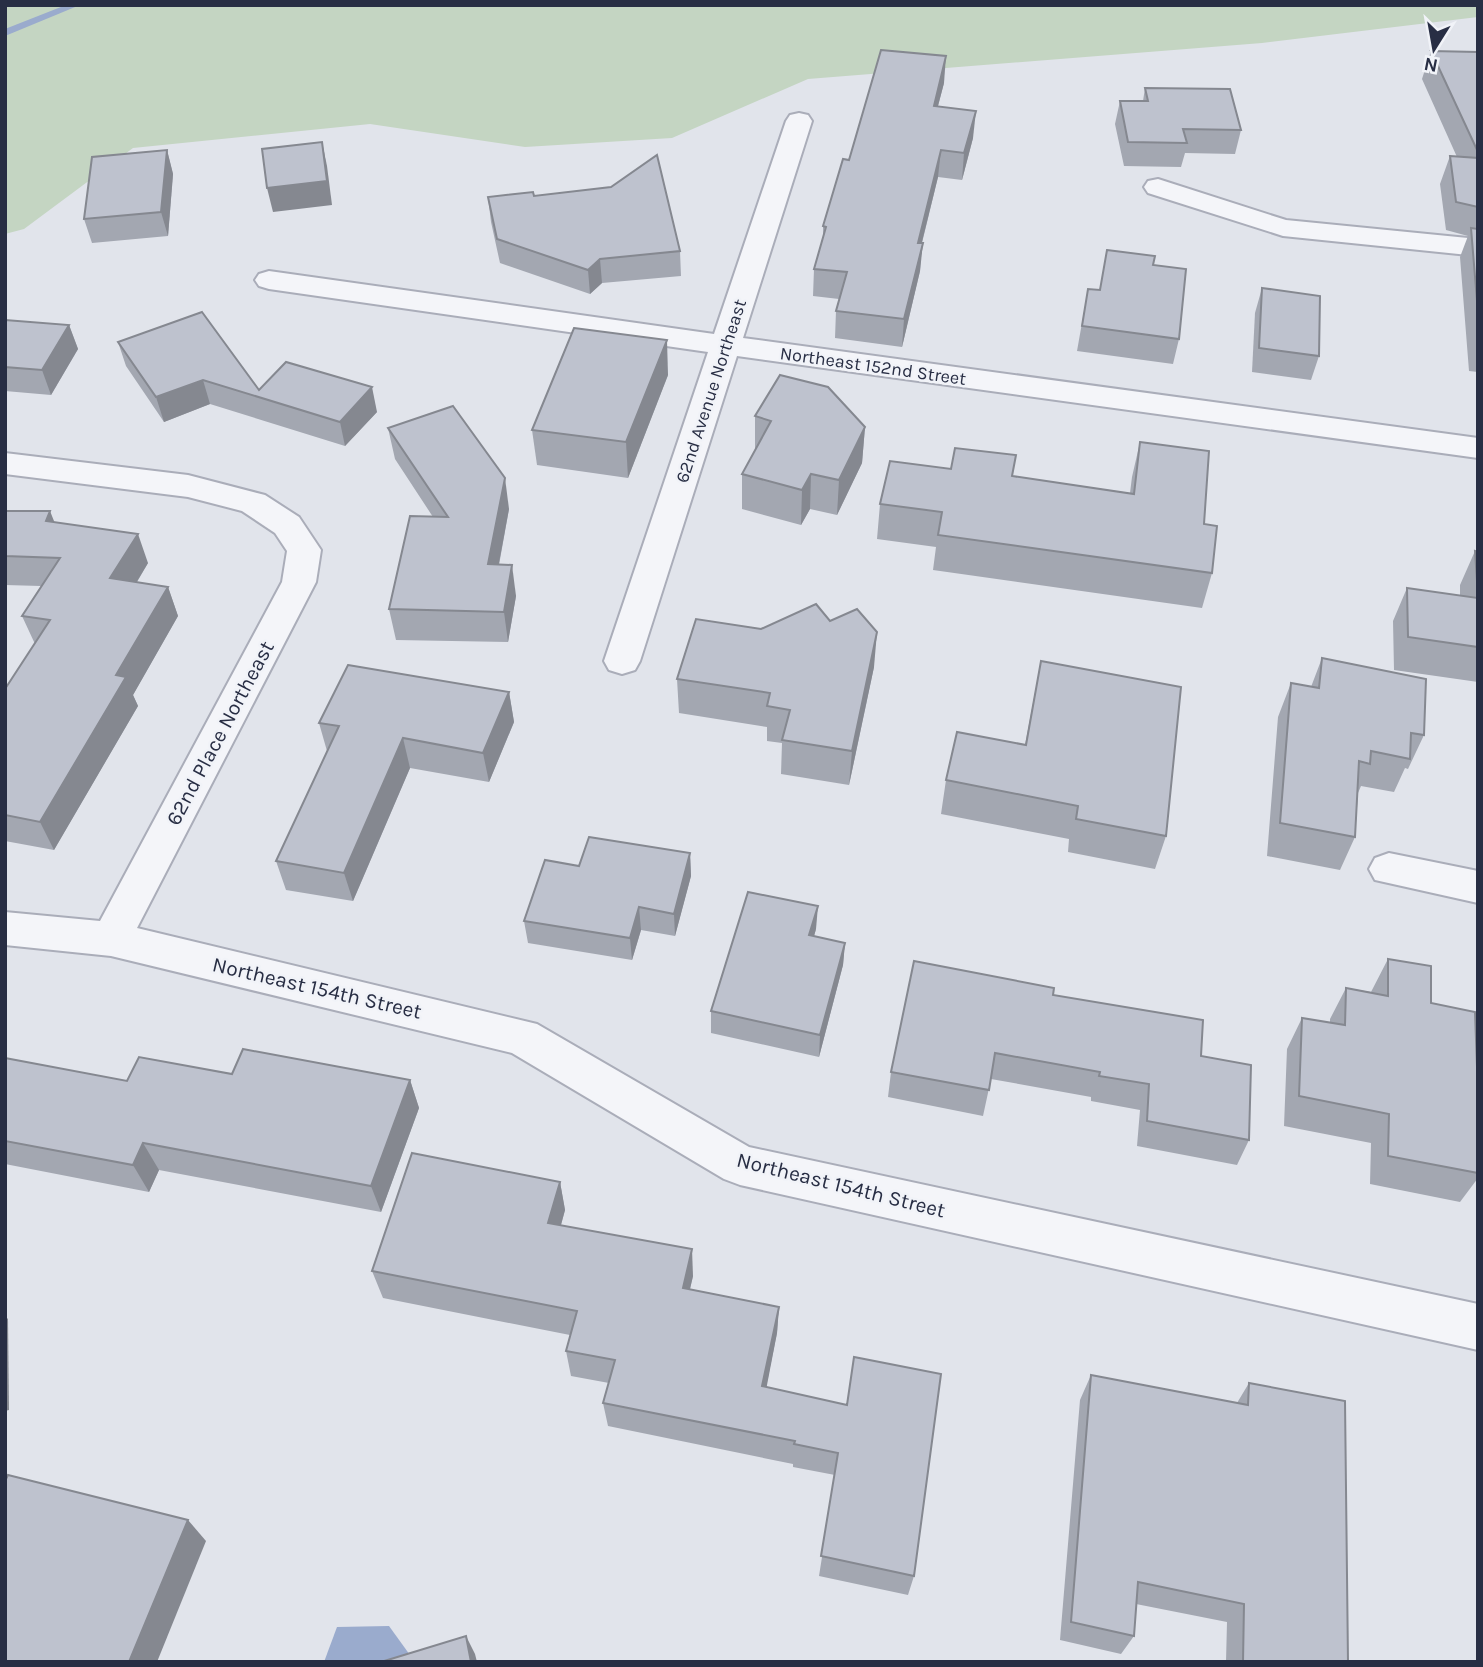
<svg xmlns="http://www.w3.org/2000/svg" width="1483" height="1667" font-family="Karla,sans-serif">
<style>
.green{fill:#c4d5c2}
.water{fill:#9aabcd}
.lines{fill:none;stroke-linecap:round;stroke-linejoin:round}
.stream{fill:#9aabcd;fill-rule:evenodd}
.minor-casing{stroke:#aaadb9;stroke-width:4}
.minor{fill:#f4f5f9;fill-rule:evenodd}
.wall{fill:#a3a7b1}
.shaded-wall{fill:#858890}
.building{fill:#bec2ce;stroke:#858890;stroke-width:2}
.labels{text-anchor:middle;dominant-baseline:central;stroke-width:5;stroke-linejoin:round;paint-order:stroke}
.far-street-label{font-size:18px;fill:#282e44;stroke:#f1f3f8}
.street-label{font-size:21px;fill:#282e44;stroke:#f1f3f8}
</style>
<rect width="100%" height="100%" fill="#e1e4eb"/>
<path class="green" d="M5 5H1478V17L1262 43 808 79 672 138 525 147 370 124 133 148 24 229 5 234Z"/>
<path class="water" d="M389 1626 415 1662H324L337 1627Z"/>
<g class="lines">
<path class="stream" d="M66 5H80L5 36V29Z"/>
<defs>
<g id="minor">
<path d="M799 113 808 115 812 121 743 338 1478 438V458L737 356 640 661 635 670 622 674 609 670 604 661 708 352 269 289 259 286 255 280 259 274 269 271 714 334 786 121 790 115Z"/>
<path d="M1158 179 1286 220 1478 239V256L1283 236 1148 193 1144 187 1148 181Z"/>
<path d="M5 453 188 475 265 495 299 517 321 550 316 582 137 928 537 1024 749 1147 1478 1304V1350L740 1185 724 1179 512 1053 111 956 5 945V912L100 921 282 582 287 551 275 533 242 511 188 497 5 474Z"/>
<path d="M1389 853 1478 871V903L1375 880 1369 869 1375 858Z"/>
</g>
</defs>
<use href="#minor" class="minor-casing"/>
<use href="#minor" class="minor"/>
</g>
<g class="wall">
<path d="M1431 51 1478 52V372L1469 371 1460 257 1468 236 1446 230 1440 184 1450 156 1457 157 1422 79Z"/>
<path d="M944 83 938 106 973 138 962 180 938 177 922 243 920 271 902 347 835 338 836 311 839 299 813 296 814 269 823 240V226L849 160Z"/>
<path d="M1145 88 1241 130 1235 154 1185 153 1181 167 1124 166 1115 124 1120 101H1143Z"/>
<path d="M167 150 173 174 168 236 92 243 84 219Z"/>
<path d="M534 196 680 251 681 276 602 283 590 294 500 263 491 222 488 197Z"/>
<path d="M1107 250 1153 265 1179 339 1173 364 1077 351 1088 289 1100 290Z"/>
<path d="M1262 288 1319 356 1311 380 1252 372 1255 313Z"/>
<path d="M5 320 69 325 78 349 51 395 5 391Z"/>
<path d="M118 342 259 390 377 412 345 446 210 404 164 422 126 366Z"/>
<path d="M668 375 628 478 537 465 532 430Z"/>
<path d="M755 416 865 427 862 463 837 515 810 509 801 525 742 509V474L755 451Z"/>
<path d="M388 428 509 509 499 565 516 596 508 642 396 640 389 609 433 517 395 459Z"/>
<path d="M1140 442 1204 524 1212 573 1202 608 933 570 936 547 877 539 880 504 951 469 1013 476 1130 493 1132 477Z"/>
<path d="M5 511 55 522 148 563 137 582 168 587 178 616 133 695 138 706 54 850 5 841V689L35 644 22 616 41 586 5 585Z"/>
<path d="M1475 551 1478 552V682L1394 670 1393 621 1407 588 1460 596V585Z"/>
<path d="M830 621 874 667 849 785 781 774 782 743 767 741V727L679 713 677 679 761 629Z"/>
<path d="M1322 658 1424 735 1408 769 1405 768 1394 792 1361 786 1358 793 1355 837 1340 870 1267 856 1278 717 1291 683 1311 687Z"/>
<path d="M1041 661 1166 836 1155 869 1068 852 1069 839 941 814 946 780 1025 745Z"/>
<path d="M509 692 514 722 489 782 410 768 353 901 286 890 276 861 327 751 319 723Z"/>
<path d="M690 853 691 876 675 936 641 930 632 960 528 943 524 921 579 866Z"/>
<path d="M816 929 814 936 845 943 843 965 819 1057 711 1033V1011Z"/>
<path d="M1388 959 1431 1003 1478 1094V1178L1460 1202 1370 1184 1371 1143 1284 1126 1287 1049 1302 1018 1330 1023V1019L1346 988 1371 992Z"/>
<path d="M1053 995 1201 1056 1249 1140 1237 1165 1137 1146 1140 1110 1091 1101V1097L991 1079 983 1116 888 1097 891 1072Z"/>
<path d="M5 1058 127 1081 232 1074 410 1080 419 1108 381 1212 159 1170 149 1192 5 1164Z"/>
<path d="M560 1182 565 1210 561 1225 693 1276 690 1289 779 1307 777 1333 766 1387 847 1405 914 1576 908 1595 819 1576 835 1475 793 1467V1464L608 1426 603 1403 609 1383 571 1376 566 1351 570 1335 383 1298 372 1271Z"/>
<path d="M1091 1375 1237 1403 1249 1383 1348 1662H1226L1227 1622 1136 1604 1134 1636 1121 1654 1060 1640 1080 1400Z"/>
</g>
<g class="shaded-wall">
<path d="M946 56 944 83 931 132 934 106Z"/>
<path d="M976 111 973 138 962 180 964 153Z"/>
<path d="M322 142 327 166 332 205 273 212 267 188Z"/>
<path d="M167 150 173 174 168 236 161 212Z"/>
<path d="M941 150 938 177 915 270 918 243Z"/>
<path d="M923 243 920 271 902 347 904 319Z"/>
<path d="M600 259 602 283 590 294 588 270Z"/>
<path d="M69 325 78 349 51 395 42 370Z"/>
<path d="M667 340 668 375 628 478 626 442Z"/>
<path d="M203 380 210 404 164 422 156 397Z"/>
<path d="M372 387 377 412 345 446 340 422Z"/>
<path d="M865 427 862 463 837 515 839 480Z"/>
<path d="M811 474 810 509 801 525 802 490Z"/>
<path d="M505 478 509 509 493 595 488 564Z"/>
<path d="M50 511 62 541 46 521Z"/>
<path d="M138 534 148 563 121 608 110 578Z"/>
<path d="M512 565 516 596 508 642 504 612Z"/>
<path d="M168 587 178 616 133 695 138 706 54 850 40 822 116 675Z"/>
<path d="M877 632 874 667 849 785 852 751Z"/>
<path d="M509 692 514 722 489 782 483 753Z"/>
<path d="M403 738 410 768 353 901 344 873Z"/>
<path d="M690 853 691 876 675 936 674 914Z"/>
<path d="M818 906 816 929 808 957 809 935Z"/>
<path d="M639 907 641 930 632 960 630 938Z"/>
<path d="M845 943 843 965 819 1057 820 1035Z"/>
<path d="M410 1080 419 1108 381 1212 371 1186Z"/>
<path d="M143 1143 159 1170 149 1192 133 1165Z"/>
<path d="M560 1182 565 1210 554 1250 548 1223Z"/>
<path d="M692 1249 693 1276 684 1314 683 1288Z"/>
<path d="M779 1307 777 1333 762 1411V1386Z"/>
<path d="M5 1316 8 1319 9 1410 5 1411Z"/>
<path d="M188 1520 206 1541 157 1662H129Z"/>
<path d="M466 1636 475 1654 477 1662H471Z"/>
</g>
<g class="building">
<path d="M881 50 946 56 934 106 976 111 964 153 941 150 918 243H923L904 319 836 311 847 272 814 269 826 227 823 226 843 159 849 160Z"/>
<path d="M1431 51 1478 52V152Z"/>
<path d="M1145 88 1230 89 1241 130 1183 129 1187 143 1128 142 1120 101H1148Z"/>
<path d="M322 142 327 181 267 188 262 149Z"/>
<path d="M167 150 161 212 84 219 92 157Z"/>
<path d="M657 155 680 251 600 259 588 270 497 239 488 197 533 192 534 196 611 187Z"/>
<path d="M1450 156 1478 158V207L1456 202Z"/>
<path d="M1471 228 1478 229V313Z"/>
<path d="M1107 250 1155 256 1153 265 1186 269 1179 339 1082 326 1088 289 1100 290Z"/>
<path d="M1262 288 1320 296 1319 356 1259 348Z"/>
<path d="M202 312 259 390 286 362 372 387 340 422 203 380 156 397 118 342Z"/>
<path d="M5 320 69 325 42 370 5 367Z"/>
<path d="M574 328 667 340 626 442 532 430Z"/>
<path d="M780 375 828 387 865 427 839 480 811 474 802 490 742 474 771 421 755 416Z"/>
<path d="M453 406 505 478 488 564 512 565 504 612 389 609 410 516 448 517 388 428Z"/>
<path d="M1140 442 1209 451 1204 524 1217 526 1212 573 938 535 942 512 880 504 890 461 951 469 955 448 1016 455 1012 476 1134 494Z"/>
<path d="M5 511H50L46 521 138 534 110 578 168 587 116 675 126 677 40 822 5 815V689L50 620 22 616 60 558 5 556Z"/>
<path d="M1475 551 1478 552V596Z"/>
<path d="M1407 588 1478 598V647L1408 637Z"/>
<path d="M816 604 830 621 857 609 877 632 852 751 782 740 790 710 767 706 770 693 677 679 696 619 761 629Z"/>
<path d="M1322 658 1426 679 1424 735 1411 733 1410 759 1371 751 1370 764 1359 761 1355 837 1280 823 1291 683 1319 688Z"/>
<path d="M1041 661 1181 687 1166 836 1076 819 1078 806 946 780 957 732 1026 745Z"/>
<path d="M348 665 509 692 483 753 403 738 344 873 276 861 339 726 319 723Z"/>
<path d="M589 837 690 853 674 914 639 907 630 938 524 921 545 860 579 866Z"/>
<path d="M748 892 818 906 809 935 845 943 820 1035 711 1011Z"/>
<path d="M1388 959 1431 966V1003L1475 1012 1478 1094V1173L1388 1156 1389 1114 1299 1096 1302 1018 1345 1025 1346 988 1388 996Z"/>
<path d="M914 961 1054 988 1053 995 1203 1020 1201 1056 1251 1065 1249 1140 1147 1121 1149 1084 1099 1076 1100 1072 995 1053 989 1090 891 1072Z"/>
<path d="M243 1049 410 1080 371 1186 143 1143 133 1165 5 1141V1058L127 1081 139 1057 232 1074Z"/>
<path d="M412 1153 560 1182 548 1223 692 1249 683 1288 779 1307 762 1386 847 1405 854 1357 941 1374 914 1576 821 1556 838 1453 794 1444 795 1441 603 1403 615 1360 566 1351 577 1311 372 1271Z"/>
<path d="M1091 1375 1248 1405 1249 1383 1345 1401 1348 1662H1243L1244 1604 1138 1582 1134 1636 1071 1622Z"/>
<path d="M8 1475 188 1520 129 1662H5V1481Z"/>
<path d="M466 1636 471 1662H381Z"/>
</g>
<g class="labels">
<g class="far-street-label">
<text transform="translate(873 366) rotate(8)">Northeast 152nd Street</text>
<text transform="translate(711 391) rotate(-72)">62nd Avenue Northeast</text>
</g>
<g class="street-label">
<text transform="translate(220 733) rotate(-62)">62nd Place Northeast</text>
<text transform="translate(317 988) rotate(13)">Northeast 154th Street</text>
<text transform="translate(841 1185) rotate(14)">Northeast 154th Street</text>
</g>
</g>
<rect width="1483" height="1667" fill="none" stroke="#282e44" stroke-width="14"/>
<g transform="translate(1434 49) rotate(191)" stroke="#f1f3f8" stroke-width="5" paint-order="stroke">
<path d="M0-5L12 26L0 18L-12 26Z" fill="#282e44"/>
<text y="-10" font-size="19" font-weight="bold" text-anchor="middle" fill="#282e44">N</text>
</g>
</svg>
